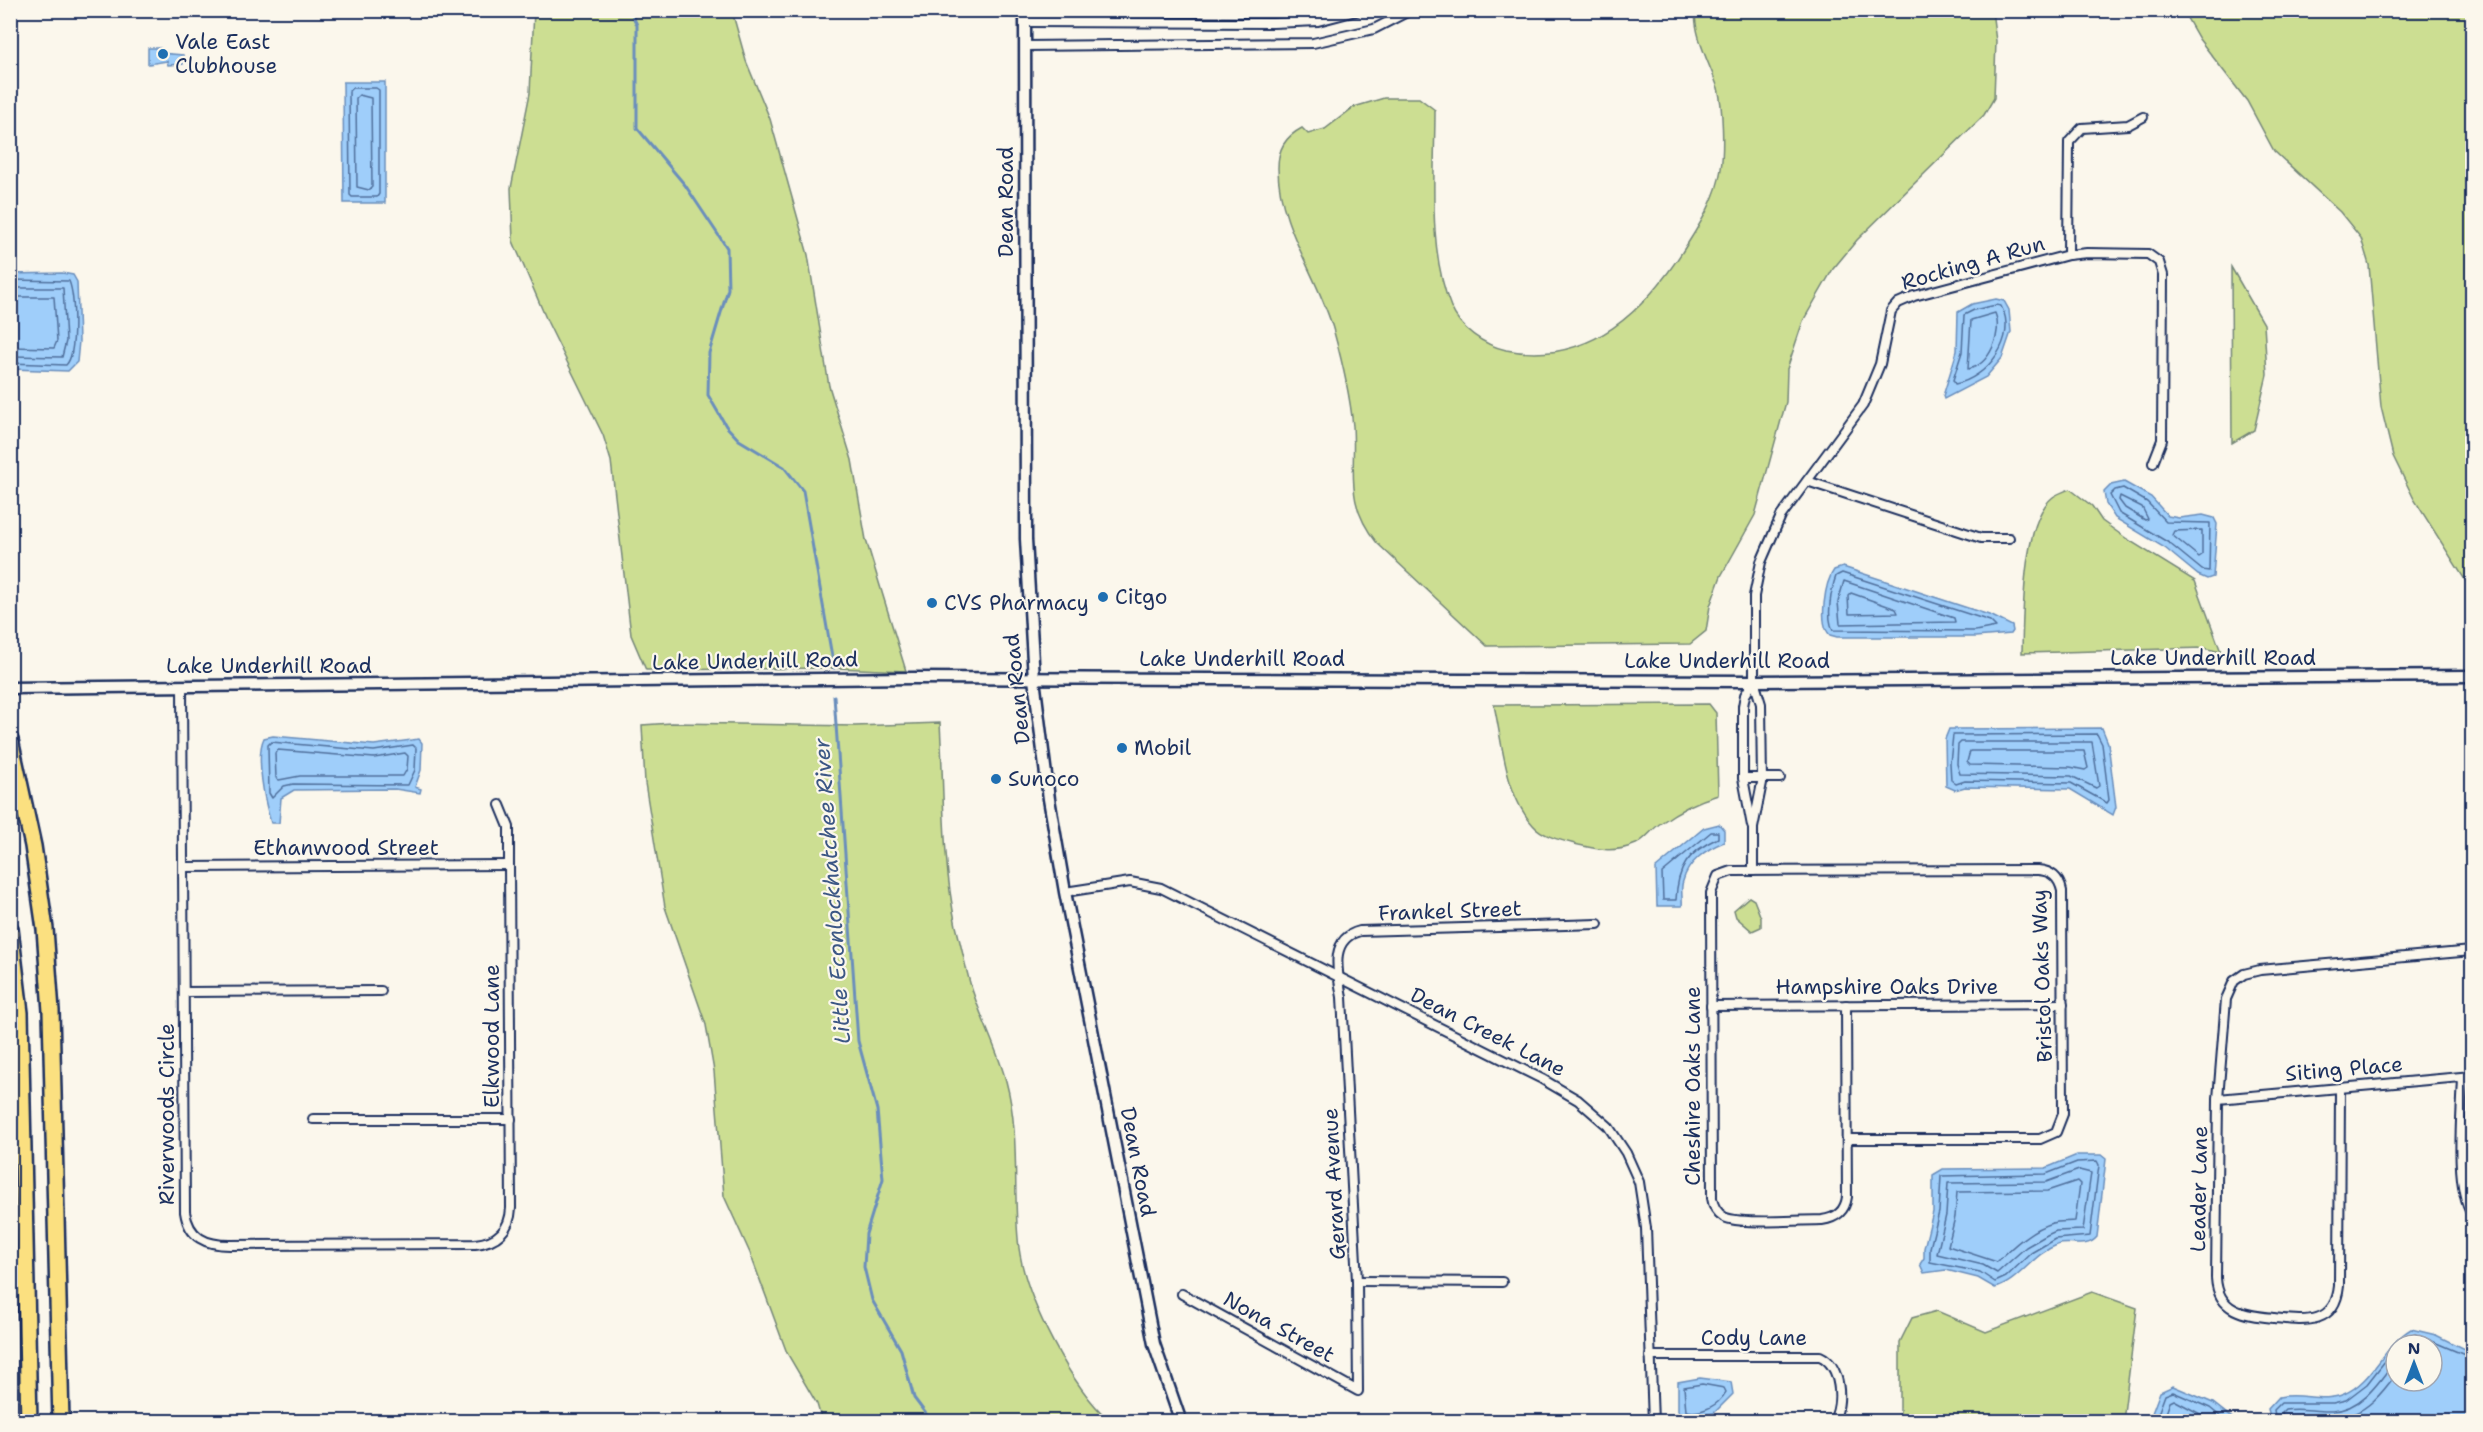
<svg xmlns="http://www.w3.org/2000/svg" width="2483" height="1432" font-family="'Shantell Sans',sans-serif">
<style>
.green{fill:#ccde92;stroke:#748678;stroke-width:1.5}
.water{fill:#9fcefa;stroke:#6a8ebc;stroke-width:1.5;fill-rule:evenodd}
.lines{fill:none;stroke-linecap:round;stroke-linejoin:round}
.shore{stroke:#506f9c;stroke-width:1.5}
.stream{stroke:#6a8ebc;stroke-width:3}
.street-casing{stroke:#1b2f5e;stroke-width:12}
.secondary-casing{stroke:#1b2f5e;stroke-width:15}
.highway-casing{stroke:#1b2f5e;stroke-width:20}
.street{stroke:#fbf7ec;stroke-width:8}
.secondary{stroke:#fbf7ec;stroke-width:10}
.highway{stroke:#fbe080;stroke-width:15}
.poi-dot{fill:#1f6fb2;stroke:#fbf7ec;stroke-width:2}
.labels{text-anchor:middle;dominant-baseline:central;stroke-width:4.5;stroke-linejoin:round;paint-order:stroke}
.poi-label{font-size:21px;fill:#1b2f5e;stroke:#fbf7ec;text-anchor:start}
.street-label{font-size:21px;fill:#1b2f5e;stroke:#fbf7ec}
.water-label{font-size:22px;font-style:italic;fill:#3c5785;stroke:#fbf7ec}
</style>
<rect width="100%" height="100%" fill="#fbf7ec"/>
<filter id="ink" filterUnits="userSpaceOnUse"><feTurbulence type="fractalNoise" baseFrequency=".0167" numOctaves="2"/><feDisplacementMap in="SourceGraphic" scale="12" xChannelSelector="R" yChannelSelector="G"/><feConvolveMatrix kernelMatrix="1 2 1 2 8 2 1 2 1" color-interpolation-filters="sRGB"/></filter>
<g filter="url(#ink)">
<g class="green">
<path d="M534 11H732L746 61 770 119 808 255 829 386 852 460 866 540 906 671 834 668 646 670 631 635 611 461 603 435 548 323 513 241 511 188 530 93Z"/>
<path d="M1695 11H1992L1996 41 1994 98 1984 115 1857 240 1833 269 1803 321 1787 369 1786 402 1755 515 1721 576 1710 606 1706 631 1690 644 1487 646 1377 543C1344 502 1356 473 1353 426 1350 396 1342 361 1334 332 1319 277 1278 226 1278 168 1278 149 1285 137 1302 128L1308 134 1325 129 1354 107 1384 98H1419L1435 110C1435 171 1427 250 1451 307 1460 329 1484 345 1506 350 1590 367 1647 309 1688 243 1702 221 1717 196 1721 169 1724 150 1723 107 1718 88 1709 62 1695 39 1695 11Z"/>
<path d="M2183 11H2472V591L2414 499 2393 456 2381 407 2369 265 2361 238 2340 212 2274 151 2247 101 2199 39Z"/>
<path d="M2231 267 2264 324 2267 375 2254 430 2232 443Z"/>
<path d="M2070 489 2092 506 2102 521 2127 539 2195 581 2221 652 2203 648 2022 653C2023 616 2022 521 2053 497 2057 494 2065 491 2070 489Z"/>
<path d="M1709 704 1716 713 1718 795C1697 801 1679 810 1661 823 1652 829 1646 839 1636 844 1615 853 1600 850 1579 845 1564 841 1543 837 1533 825 1505 794 1503 746 1494 705Z"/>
<path d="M672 723 855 726 940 723C944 790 942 861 956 926 961 945 965 965 970 983 980 1017 997 1048 1006 1081 1021 1136 1012 1193 1019 1248 1026 1300 1072 1388 1110 1421H822L817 1404 787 1353 750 1253 724 1196 714 1071 706 1025 665 907 645 783 642 725Z"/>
<path d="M1749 897 1754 900 1761 918V927L1752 931 1736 917 1734 910Z"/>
<path d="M2092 1292 2137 1308 2123 1421H1900V1342L1912 1318 1937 1311 1986 1332Z"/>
</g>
<g class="water">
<path d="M148 48H160V53L183 55V64L168 65 167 61 148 64Z"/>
<path d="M343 82H385V203H344Z"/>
<path d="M62 273 73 275 77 282 79 341 77 362 68 371 11 369V274Z"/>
<path d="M1996 299 2004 301 2009 310 2011 332 2002 358 1986 377 1944 399 1943 396 1957 351 1958 312 1972 304Z"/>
<path d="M2124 482 2151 497 2168 516 2179 518 2203 515 2214 518 2217 524 2213 577 2207 579 2198 575 2165 548 2115 518 2106 504 2104 492 2111 485Z"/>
<path d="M1843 567 1992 616 2012 626 2013 631 2011 634 1975 637H1837L1830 635C1818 624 1825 582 1834 570Z"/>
<path d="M2102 728 2108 743 2116 807 2113 815 2070 789 1965 787 1955 790 1946 786 1945 739 1949 729Z"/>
<path d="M273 736 374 745 419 739 422 743 421 770 415 787 421 789 420 793 395 789 294 790 281 798 279 823H271C265 804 255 756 264 738Z"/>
<path d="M1719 824 1724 830V842C1706 849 1688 862 1683 881 1680 889 1683 898 1682 906H1657L1656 868 1704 828Z"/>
<path d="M2077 1155H2101L2106 1159 2097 1237C2086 1250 2070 1240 2057 1245 2032 1254 2019 1282 1995 1288L1978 1278 1946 1270 1924 1273 1920 1264 1924 1258V1248L1933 1212V1175L1943 1169 2046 1168Z"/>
<path d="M2411 1329 2436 1335 2472 1353V1421H2271L2268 1409 2279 1397C2300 1392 2324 1403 2344 1394 2373 1382 2384 1345 2411 1329ZM2396 1345H2432V1381H2396Z"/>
<path d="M1700 1378 1731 1382 1733 1394 1714 1413 1687 1418 1678 1411V1382Z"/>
<path d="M2173 1386 2213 1403 2236 1421H2149L2160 1392Z"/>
</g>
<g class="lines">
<g class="shore">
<path d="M352 88H376L379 90V194L377 197H352L350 195 349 91Z"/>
<path d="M359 95 371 98 372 187 369 190 357 187 356 98Z"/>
<path d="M10 280 69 281C75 296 77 355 66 365L10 363"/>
<path d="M10 288H63L66 341 62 357 10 356"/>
<path d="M10 297H54L57 341 54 348 10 347"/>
<path d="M1996 305 2001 306C2019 338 1986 379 1955 384L1953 380 1962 352 1964 315 1974 310Z"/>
<path d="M1995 313C2003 333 1990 365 1968 369L1971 320Z"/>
<path d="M2123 488 2147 502 2166 522 2210 523 2209 571 2202 570 2169 543 2119 513 2110 495 2115 490Z"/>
<path d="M2120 496 2142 507 2148 519 2145 520 2125 508 2119 500Z"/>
<path d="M2202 530V555L2199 557 2172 535 2174 531Z"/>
<path d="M1842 573 1990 621 1996 627 1975 631 1833 630C1826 617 1831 590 1836 576Z"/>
<path d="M1844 581 1954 618 1955 622 1840 624 1838 602Z"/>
<path d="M1851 593 1896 609 1898 613 1849 614 1848 596Z"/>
<path d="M2097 734 2102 744 2109 800 2107 803 2071 783 1965 781 1956 784 1951 780 1950 763 1953 735Z"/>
<path d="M271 742 374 751 413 745 416 748 415 770 408 785 293 784 284 786 272 798 269 793 268 745Z"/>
<path d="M1961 742H2092L2099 786 2096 788 2071 776 1960 774 1957 764 1958 745Z"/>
<path d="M278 750 374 758 405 753 408 756 407 769 403 776H300L279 780 276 778 275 753Z"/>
<path d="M1970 751H2084L2088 768 2085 770 2070 767 1970 765 1967 762Z"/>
<path d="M1711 832H1718V838C1688 852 1677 868 1676 900H1663L1662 873Z"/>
<path d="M2097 1161 2099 1165 2090 1236 2055 1239 2031 1253 2006 1277 1995 1282 1980 1272 1930 1262V1248L1939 1212 1941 1176 2046 1174 2077 1162Z"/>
<path d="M2079 1170 2091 1173 2083 1230 2056 1231 2047 1235 2026 1247 1997 1273 1983 1265 1937 1254 1946 1215 1948 1183 2046 1182Z"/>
<path d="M2077 1181 2080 1184 2075 1221C2068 1222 2059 1221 2052 1223 2031 1229 2012 1247 1997 1262L1948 1246 1955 1217 1957 1192 2047 1191Z"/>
<path d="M2398 1345 2415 1334 2472 1358"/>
<path d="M1702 1384 1724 1388 1726 1392C1718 1406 1702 1414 1686 1411L1684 1387Z"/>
<path d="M2155 1422 2165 1395 2173 1392 2210 1408 2227 1422"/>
<path d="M2163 1422 2170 1402 2174 1400 2215 1422"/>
<path d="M2276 1422 2274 1410 2281 1403H2333L2346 1400 2367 1384 2396 1347"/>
<path d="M2284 1422 2282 1413 2285 1410C2300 1407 2316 1412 2332 1411 2362 1410 2380 1381 2396 1359"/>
<path d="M2293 1422 2295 1418C2348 1420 2363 1420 2396 1374"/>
</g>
<g class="stream">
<path d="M630 10 637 25V128L685 185 727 248 728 289 709 353 708 395 726 426 739 440 784 467 803 491 834 668"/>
<path d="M834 696 858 1041 877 1110 883 1179 866 1234 864 1267 872 1300 901 1350 914 1398 932 1422"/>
</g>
<defs>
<g id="street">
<path d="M1025 22 1273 23 1318 21 1360 10"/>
<path d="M1026 46 1313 43 1374 29 1411 10"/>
<path d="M2068 255 2069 142 2082 128 2128 125 2143 117"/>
<path d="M1807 481 1981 538H2009"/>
<path d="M182 686 185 1212C189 1238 206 1245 230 1245L475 1244C497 1242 510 1230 511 1208L509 865V827L500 805"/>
<path d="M1743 778H1780"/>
<path d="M1752 826 1743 778V706L1745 695 1754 681"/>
<path d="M183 867 509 865"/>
<path d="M1753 871V828L1762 783 1761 704 1754 681V596L1761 562 1781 516 1863 405 1880 364 1891 311 1898 303 1914 296 2068 255 2087 253 2148 254 2159 262 2163 275 2162 440 2153 463"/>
<path d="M1065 892 1130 882 1161 888 1542 1079 1578 1100 1608 1126 1626 1153 1639 1182 1646 1228 1653 1422"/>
<path d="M184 992 381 991"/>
<path d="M1846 1005 1847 1197C1845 1211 1837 1218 1822 1220 1802 1220 1739 1225 1724 1217 1716 1212 1713 1206 1712 1198L1711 893 1718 876 1732 871 2038 870C2051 871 2059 877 2062 891L2063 1114 2056 1132 2040 1139H1847"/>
<path d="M1711 1006 2063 1004"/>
<path d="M2463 1077C2462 1112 2454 1186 2472 1214"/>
<path d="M2340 1088 2339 1286C2335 1326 2304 1321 2274 1318 2246 1315 2218 1313 2216 1278L2218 1099 2226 999 2234 981 2244 974 2260 970 2472 951"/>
<path d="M2218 1099 2472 1076"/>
<path d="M313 1119H511"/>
<path d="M1357 1281 1502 1282"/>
<path d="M1182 1294 1358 1391 1357 1281 1342 997C1338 974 1328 939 1360 931L1598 924"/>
<path d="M1650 1356H1820C1841 1365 1844 1403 1833 1422"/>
</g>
<g id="secondary">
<path d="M1025 10 1026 539 1034 679 1049 799 1065 892 1154 1344 1181 1422"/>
<path d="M10 688 914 678 1754 681 2472 676"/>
</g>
<g id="highway">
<path d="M10 740 33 846 45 929 51 1011 61 1422"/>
<path d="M10 929 20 1013 29 1422"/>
</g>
</defs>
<use href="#street" class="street-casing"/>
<use href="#secondary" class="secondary-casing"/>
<use href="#highway" class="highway-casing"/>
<use href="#street" class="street"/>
<use href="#secondary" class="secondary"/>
<use href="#highway" class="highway"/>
</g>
</g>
<g class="poi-dot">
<circle cx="163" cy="54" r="6"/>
<circle cx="1103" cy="597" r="6"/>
<circle cx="932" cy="603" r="6"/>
<circle cx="1122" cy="748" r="6"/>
<circle cx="996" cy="779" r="6"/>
</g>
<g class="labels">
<g class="poi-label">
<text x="175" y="42">Vale East<tspan x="175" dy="24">Clubhouse</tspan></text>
<text x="1115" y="597">Citgo</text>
<text x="944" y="603">CVS Pharmacy</text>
<text x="1134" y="748">Mobil</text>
<text x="1008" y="779">Sunoco</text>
</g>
<g class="street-label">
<text transform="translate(1006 202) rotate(-90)">Dean Road</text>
<text transform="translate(1973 263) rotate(-16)">Rocking A Run</text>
<text x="2213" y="658">Lake Underhill Road</text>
<text x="1242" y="659">Lake Underhill Road</text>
<text transform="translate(755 661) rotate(-1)">Lake Underhill Road</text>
<text x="1727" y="661">Lake Underhill Road</text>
<text x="269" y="666">Lake Underhill Road</text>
<text transform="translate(1017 689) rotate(-96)">Dean Road</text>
<text x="346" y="848">Ethanwood Street</text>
<text transform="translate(1450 911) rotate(-2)">Frankel Street</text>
<text transform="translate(2042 976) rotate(-92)">Bristol Oaks Way</text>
<text x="1887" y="987">Hampshire Oaks Drive</text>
<text transform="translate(1488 1032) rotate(27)">Dean Creek Lane</text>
<text transform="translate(492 1036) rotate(-90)">Elkwood Lane</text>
<text transform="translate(2344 1069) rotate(-5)">Siting Place</text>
<text transform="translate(1693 1086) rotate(-90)">Cheshire Oaks Lane</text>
<text transform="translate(167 1114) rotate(-90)">Riverwoods Circle</text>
<text transform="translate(1138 1162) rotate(79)">Dean Road</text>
<text transform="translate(1334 1184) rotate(-93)">Gerard Avenue</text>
<text transform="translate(2199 1189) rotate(-89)">Leader Lane</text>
<text transform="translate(1279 1327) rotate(29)">Nona Street</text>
<text x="1754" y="1338">Cody Lane</text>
</g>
<g class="water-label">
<text transform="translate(832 891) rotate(-94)">Little Econlockhatchee River</text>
</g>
</g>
<rect width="2483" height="1432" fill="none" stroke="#fbf7ec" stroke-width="36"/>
<rect x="18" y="18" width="2447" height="1396" fill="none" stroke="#1b2f5e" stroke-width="2" filter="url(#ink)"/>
<g transform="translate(2414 1363)"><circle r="28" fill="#fbf7ec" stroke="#a1a7b3" stroke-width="1.5"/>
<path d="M0-4.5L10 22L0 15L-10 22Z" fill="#1f6fb2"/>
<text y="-9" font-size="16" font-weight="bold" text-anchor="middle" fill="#1b2f5e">N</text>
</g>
</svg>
